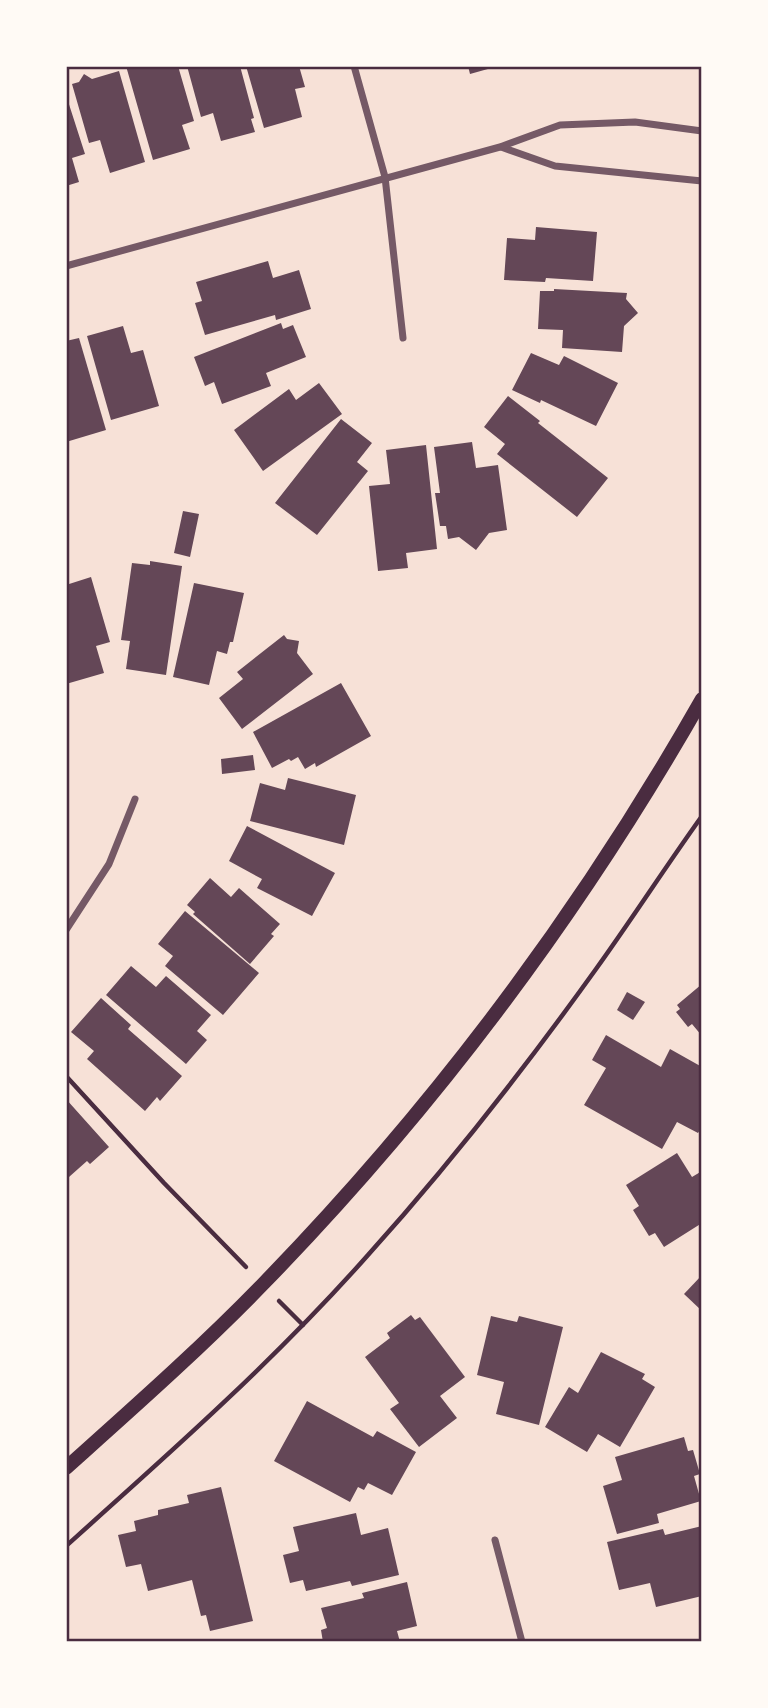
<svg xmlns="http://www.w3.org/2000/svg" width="768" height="1708" font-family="Roboto,sans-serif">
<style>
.building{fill:#644757}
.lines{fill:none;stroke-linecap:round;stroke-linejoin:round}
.path{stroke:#4a2c40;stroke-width:4.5}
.minor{stroke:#755966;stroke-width:7}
.secondary{stroke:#4a2c40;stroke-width:14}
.neatline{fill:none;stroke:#4a2c40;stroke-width:2.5}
</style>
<rect width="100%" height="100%" fill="#f7e1d7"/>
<g class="building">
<path d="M126 66H178L194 121 182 125 190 149 153 160Z"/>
<path d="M187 66H240L254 118 251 119 255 132 221 141 213 113 201 117Z"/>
<path d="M246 66H299L305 87 295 89 302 117 264 128Z"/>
<path d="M468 66H495V67L470 74Z"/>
<path d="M119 71 145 162 110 173 100 140 89 143 72 84 79 82 84 74 92 79Z"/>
<path d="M66 95 85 154 72 158 79 182 66 186Z"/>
<path d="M536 227 597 232 593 281 546 278 545 282 504 280 507 238 535 240Z"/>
<path d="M268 261 273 278 299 270 311 309 276 320 275 315 205 335 195 303 202 301 196 282Z"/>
<path d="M554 289 627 293 626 299 638 313 624 326 622 352 562 348 563 330 538 329 540 291H554Z"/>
<path d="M281 323 283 329 293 325 306 357 266 373 271 386 222 404 214 382 205 386 194 357Z"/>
<path d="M123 326 131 353 143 350 159 406 111 420 87 336Z"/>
<path d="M79 338 106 430 66 442V341Z"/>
<path d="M531 353 559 365 564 356 618 383 596 426 541 400 540 403 512 390Z"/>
<path d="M319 383 342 414 263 471 234 430 289 389 296 400Z"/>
<path d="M508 396 540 421 538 423 608 478 577 517 497 454 505 444 484 427Z"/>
<path d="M341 419 372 443 357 462 368 471 317 535 275 503Z"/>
<path d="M472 442 476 468 498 465 507 530 489 533 476 550 459 537 448 539 446 526H440L435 493H440L434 447Z"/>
<path d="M426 445 437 549 406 553 408 568 378 571 369 486 390 484 386 450Z"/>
<path d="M183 511 199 514 190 557 174 553Z"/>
<path d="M150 561 182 566 166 675 126 669 130 641 121 640 132 563 150 565Z"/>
<path d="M91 577 110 642 96 646 104 673 66 684V585Z"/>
<path d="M194 583 244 593 233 642H230L227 654 217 651 209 685 173 677Z"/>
<path d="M284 635 287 639 299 641 297 653 313 674 242 729 219 698 243 679 237 672Z"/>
<path d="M341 683 371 736 316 767 315 763 305 769 298 757 291 761 289 759 272 768 253 732Z"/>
<path d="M253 755 255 770 222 774 221 759Z"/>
<path d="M288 778 356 795 344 845 250 821 260 783 285 790Z"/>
<path d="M247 826 335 873 312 916 257 888 262 879 229 861Z"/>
<path d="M210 878 231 897 239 888 280 924 271 934 274 936 250 964 193 914 195 912 187 905Z"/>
<path d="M185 911 259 973 223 1015 165 966 173 956 158 944Z"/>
<path d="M131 966 156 987 166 976 211 1015 197 1031 207 1040 186 1064 106 995Z"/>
<path d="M702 984V1036L692 1024 688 1027 676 1012 680 1009 677 1005Z"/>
<path d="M627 992 645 1002 633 1020 617 1010Z"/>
<path d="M101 998 131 1025 128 1029 182 1076 160 1101 157 1097 145 1111 87 1059 94 1051 71 1032Z"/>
<path d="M606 1035 661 1067 670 1049 702 1067V1127L698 1133 677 1122 662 1149 584 1105 606 1068 592 1060Z"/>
<path d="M66 1099 109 1147 90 1164 87 1161 69 1177 66 1175Z"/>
<path d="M677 1153 692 1177 702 1171V1223L664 1247 655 1233 649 1236 633 1210 639 1206 626 1185Z"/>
<path d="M702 1275V1311L684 1294Z"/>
<path d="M411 1315 415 1320 420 1317 465 1377 440 1396 457 1418 419 1447 390 1409 399 1403 365 1357 390 1338 387 1333Z"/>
<path d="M491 1316 517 1322 519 1316 563 1327 539 1425 496 1414 504 1382 477 1375Z"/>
<path d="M601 1352 645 1374 642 1379 655 1387 620 1447 598 1434 587 1452 545 1427 569 1387 578 1393Z"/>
<path d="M307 1401 373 1437 377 1431 416 1452 392 1495 368 1483 364 1490 358 1487 350 1502 274 1461Z"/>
<path d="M684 1437 688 1451 693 1450 700 1474 694 1476 701 1501 657 1514 659 1523 617 1534 603 1486 622 1480 615 1457Z"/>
<path d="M221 1487 253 1621 210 1631 206 1615 201 1616 192 1580 148 1591 141 1564 126 1567 118 1535 136 1531 134 1521 158 1515V1510L189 1503 187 1495Z"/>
<path d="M356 1513 361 1535 388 1528 399 1575 352 1586 350 1581 306 1591 303 1580 290 1583 283 1555 299 1551 293 1527Z"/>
<path d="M702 1526V1596L656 1607 650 1583 619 1590 607 1542 663 1529 665 1535Z"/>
<path d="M407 1582 417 1626 397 1631 400 1642H323L321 1630 327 1628 321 1608 364 1598 362 1593Z"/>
</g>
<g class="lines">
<g class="path">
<path d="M66 1076 164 1183 246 1267"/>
<path d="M279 1301 303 1325"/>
<path d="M66 1546C170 1453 276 1359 368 1255 450 1164 525 1068 596 969 632 919 666 866 702 816"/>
</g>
<g class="minor">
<path d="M354 66 385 177 403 338"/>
<path d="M501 147 555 166 702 181"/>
<path d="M66 266 500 147 560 125 635 122 702 131"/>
<path d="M66 930 109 864 135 799"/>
<path d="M495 1540 522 1642"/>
</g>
<path class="secondary" d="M66 1468C133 1408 201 1348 264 1283 434 1108 581 912 702 699"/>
</g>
<rect width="768" height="1708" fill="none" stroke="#fffaf5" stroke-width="136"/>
<rect x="68" y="68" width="632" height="1572" class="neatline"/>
</svg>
